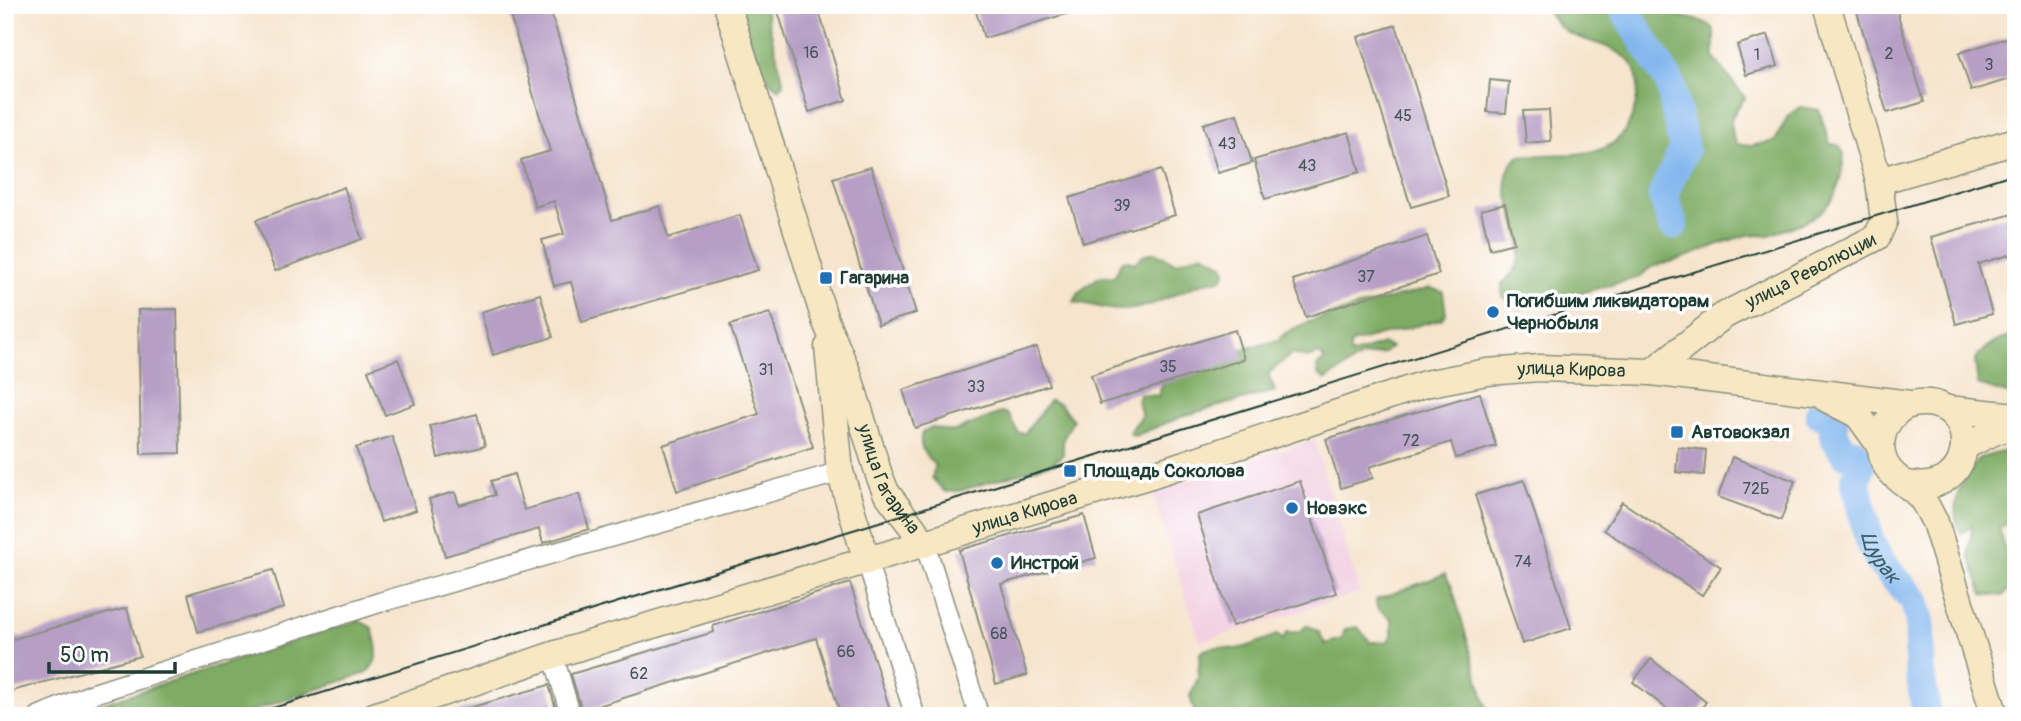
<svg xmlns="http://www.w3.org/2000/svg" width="2021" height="721" font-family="Pangolin,sans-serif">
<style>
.built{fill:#f2cfe1}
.forest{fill:#7fac65;stroke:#4f744c;stroke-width:2}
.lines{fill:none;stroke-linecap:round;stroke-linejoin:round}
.river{stroke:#80b5ee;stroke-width:30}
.building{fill:#b69ec5}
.street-casing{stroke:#8a9080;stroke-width:22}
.secondary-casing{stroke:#8a9080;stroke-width:29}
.street{stroke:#fff;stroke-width:19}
.secondary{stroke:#f7e8c3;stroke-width:26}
.tram{stroke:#1f3d34;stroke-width:2}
.poi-dot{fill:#1f6fb2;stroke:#fff;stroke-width:2.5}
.labels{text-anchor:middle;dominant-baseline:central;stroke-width:7;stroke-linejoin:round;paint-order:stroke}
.number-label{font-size:16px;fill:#455558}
.street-label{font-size:19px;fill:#1f3d34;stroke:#fff}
.poi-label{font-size:19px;font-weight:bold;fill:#1f3d34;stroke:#fff;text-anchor:start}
.water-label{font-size:21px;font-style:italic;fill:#3c616c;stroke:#fff}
</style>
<rect width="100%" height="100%" fill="#fff"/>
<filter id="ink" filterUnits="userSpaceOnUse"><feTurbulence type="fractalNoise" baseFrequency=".0143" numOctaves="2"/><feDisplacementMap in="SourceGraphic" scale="14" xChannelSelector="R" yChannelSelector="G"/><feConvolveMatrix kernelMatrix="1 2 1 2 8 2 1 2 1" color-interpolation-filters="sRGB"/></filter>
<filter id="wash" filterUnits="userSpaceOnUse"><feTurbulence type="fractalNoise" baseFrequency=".00686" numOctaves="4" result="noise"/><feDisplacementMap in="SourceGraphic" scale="28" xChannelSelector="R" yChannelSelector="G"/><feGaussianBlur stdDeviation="1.57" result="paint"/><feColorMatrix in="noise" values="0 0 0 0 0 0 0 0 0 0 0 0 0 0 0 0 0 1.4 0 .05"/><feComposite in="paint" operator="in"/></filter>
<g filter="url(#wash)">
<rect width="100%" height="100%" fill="#f6e4cc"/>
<path class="built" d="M1314 440 1360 593 1200 642 1152 491Z"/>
<g class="forest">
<path d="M740 5H764L784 84 779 89C755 75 749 31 740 5Z"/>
<path d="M1544 5H1661C1675 23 1700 14 1714 29V58L1745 98C1731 115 1725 124 1737 144L1750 146 1775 141 1788 116 1801 107 1819 110 1830 144 1838 145 1844 153C1840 210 1819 218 1769 235 1762 237 1755 233 1748 235 1724 240 1701 253 1677 260 1659 266 1654 262 1640 277L1520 309 1502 296V284C1506 280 1513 274 1516 268 1535 233 1483 182 1520 156 1573 151 1622 167 1636 103 1639 90 1639 74 1630 62 1617 46 1591 43 1573 35 1560 30 1551 17 1544 5Z"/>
<path d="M1155 252 1175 263 1203 253 1222 264 1226 270 1222 279C1187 283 1158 309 1122 310 1106 311 1090 303 1074 302L1079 292 1099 277 1115 276 1121 262 1127 260 1134 263 1144 255Z"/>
<path d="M1430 288 1443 292 1446 314 1441 319 1351 343 1349 351 1351 355 1383 344 1391 347 1384 353 1361 357 1326 380 1318 374 1317 366 1325 360 1320 354 1307 358 1291 354 1268 374 1275 391 1186 415 1134 436 1129 432C1139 417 1146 422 1137 401L1140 394 1158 396C1166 357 1245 351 1279 340 1290 319 1401 298 1430 288Z"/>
<path d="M2016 336V397L1978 385 1975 360C1985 345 1998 338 2016 336Z"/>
<path d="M1050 400 1060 404 1073 420 1063 439V454L1053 463 959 491 945 492 932 478 935 465C924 454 918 448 922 432L932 427 952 432 1003 412 1009 415 1018 433H1025Z"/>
<path d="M2016 448V522L1999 527 2014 584 2003 596 1983 594 1969 555 1972 525 1961 534C1947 504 1961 483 1979 458Z"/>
<path d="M1445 574 1452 587 1489 716H1196L1190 696 1198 678 1200 653C1212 645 1220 647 1233 649 1246 650 1265 638 1278 635L1283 640 1287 632H1300L1307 625 1319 632 1325 644 1342 639 1345 629 1358 627 1370 642H1387L1392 635V619L1377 608 1376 600Z"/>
<path d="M359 620 372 628C377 646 382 659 366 673L237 716H64Z"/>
</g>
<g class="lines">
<g class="river">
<path d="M1622 5 1670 83 1684 149 1663 195 1673 225"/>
<path id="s1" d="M1820 414 1833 419 1834 436 1845 453H1855C1862 463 1862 470 1855 480L1870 543 1881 563 1915 601 1920 622 1919 667 1927 716"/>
</g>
</g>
<g id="blocks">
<g class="building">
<path d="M507 5H549L612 220 660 206 668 238 740 215 758 270 582 322 571 282 554 286 542 240 564 234 554 201 535 207 521 160 550 151Z"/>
<path d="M776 5H817L846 100 809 112Z"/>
<path d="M974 5H1082L1083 9 984 38Z"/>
<path d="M1855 5H1895L1924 102 1887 113Z"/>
<path d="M1396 25 1449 196 1411 207 1358 37Z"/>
<path d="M1768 35 1778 66 1746 75 1737 45Z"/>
<path d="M2016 35V77L1971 91 1959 53Z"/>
<path d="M1490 80 1509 82 1506 113 1487 112Z"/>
<path d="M1549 110 1551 141 1526 143 1523 111Z"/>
<path d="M1237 114 1252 163 1218 173 1203 124Z"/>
<path d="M1349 132 1360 172 1265 199 1254 160Z"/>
<path d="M871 167 916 313 878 325 833 178Z"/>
<path d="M1161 170 1175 215 1083 243 1069 198Z"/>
<path d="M344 187 362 239 275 271 256 220Z"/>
<path d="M1505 204 1514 243 1490 249 1481 210Z"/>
<path d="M2016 213V253L1978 264 1992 314 1956 324 1931 237Z"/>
<path d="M1427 236 1439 274 1306 317 1293 280Z"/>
<path d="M540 294 553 337 493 355 481 312Z"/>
<path d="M177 309 180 453 141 454 138 310Z"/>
<path d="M770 313 813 447 677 491 663 445 759 414 730 325Z"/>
<path d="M1235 330 1244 359 1100 404 1091 375Z"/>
<path d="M1037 347 1049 385 915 428 903 390Z"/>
<path d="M398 359 415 404 385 415 368 370Z"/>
<path d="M1480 393 1496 446 1456 458 1451 442 1369 467 1373 478 1341 488 1326 439Z"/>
<path d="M477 414 485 446 438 458 430 426Z"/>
<path d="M392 436 416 510 381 522 356 448Z"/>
<path d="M1678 447 1706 450 1704 475 1676 472Z"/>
<path d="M1732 457 1795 481 1781 520 1718 497Z"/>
<path d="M514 474 524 510 579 494 589 529 543 543 539 529 445 556 429 499 455 492 459 505 495 495 491 481Z"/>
<path d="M1524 480 1571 628 1522 644 1475 495Z"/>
<path d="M1300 481 1336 593 1232 626 1197 515Z"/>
<path d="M1622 502 1721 567 1702 595 1604 530Z"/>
<path d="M1084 515 1096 558 1001 584 1027 675 996 684 959 550Z"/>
<path d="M273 570 284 608 198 632 188 594Z"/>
<path d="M850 583 892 716H841L816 638 582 711 571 674 714 632 713 626Z"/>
<path d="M127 608 140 656 5 693V641Z"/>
<path d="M1651 659 1706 702 1695 716H1676L1633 682Z"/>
<path d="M549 685 558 716H456L455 712Z"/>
</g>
</g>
</g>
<g filter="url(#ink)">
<use href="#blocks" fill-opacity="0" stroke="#8a9080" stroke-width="2"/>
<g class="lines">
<defs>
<g id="street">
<path d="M925 544 979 716"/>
<path d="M867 561 915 716"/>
<path d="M553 655 571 716"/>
<path d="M39 716 92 694 381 602 840 472"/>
</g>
<g id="secondary">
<path id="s2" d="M727 5 825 320 848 374 879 475 886 492 925 544"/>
<path d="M1827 5 1879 181"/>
<path d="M828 347 840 472 867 561"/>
<path id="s3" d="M1652 372 1723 316 1877 237 1884 221 1879 181 2016 141"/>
<path d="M1827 399 1858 415 1881 447"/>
<path d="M1947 409 2016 416"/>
<path d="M1965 446 1996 431 2016 426"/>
<path d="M1908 484C1979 498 1982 399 1920 403 1910 404 1903 406 1896 413 1879 428 1875 457 1893 474 1902 483 1913 488 1921 498 1927 505 1930 514 1935 522L1995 716"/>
<path id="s4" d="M374 716 553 655 1154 474 1425 384 1487 372 1540 368 1652 372 1910 404"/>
</g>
</defs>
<use href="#street" class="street-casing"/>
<use href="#secondary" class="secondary-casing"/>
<use href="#street" class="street"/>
<use href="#secondary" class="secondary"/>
<path class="tram" d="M247 716 2016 173"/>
</g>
</g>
<g class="poi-dot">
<rect x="819" y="271" width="14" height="14" rx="3.5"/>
<circle cx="1493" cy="312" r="7"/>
<rect x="1670" y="425" width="14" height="14" rx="3.5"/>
<rect x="1063" y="464" width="14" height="14" rx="3.5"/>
<circle cx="1292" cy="508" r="7"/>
<circle cx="997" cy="563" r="7"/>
</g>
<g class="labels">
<g class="number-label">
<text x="811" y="53">16</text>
<text x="1889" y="54">2</text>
<text x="1757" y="55">1</text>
<text x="1989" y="65">3</text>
<text x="1403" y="116">45</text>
<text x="1227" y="144">43</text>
<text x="1307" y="166">43</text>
<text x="1122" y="206">39</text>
<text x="1366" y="277">37</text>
<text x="1168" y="367">35</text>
<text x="766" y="370">31</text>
<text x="976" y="387">33</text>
<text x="1411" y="441">72</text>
<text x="1756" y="489">72Б</text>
<text x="1523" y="562">74</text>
<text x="999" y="634">68</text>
<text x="846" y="652">66</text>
<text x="639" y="674">62</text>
</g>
<g class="street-label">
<text stroke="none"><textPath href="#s3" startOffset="189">улица Революции</textPath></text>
<text stroke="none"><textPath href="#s4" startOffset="1250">улица Кирова</textPath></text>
<text stroke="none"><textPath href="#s2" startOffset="502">улица Гагарина</textPath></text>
<text stroke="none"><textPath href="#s4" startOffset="682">улица Кирова</textPath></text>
</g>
<g class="poi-label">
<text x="840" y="278">Гагарина</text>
<text x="1507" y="301">Погибшим ликвидаторам<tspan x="1507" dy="22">Чернобыля</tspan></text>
<text x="1691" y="432">Автовокзал</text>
<text x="1084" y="471">Площадь Соколова</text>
<text x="1306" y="508">Новэкс</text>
<text x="1011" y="563">Инстрой</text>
</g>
<g class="water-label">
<text stroke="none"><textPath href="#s1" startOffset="173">Шурак</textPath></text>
</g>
</g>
<rect width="2021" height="721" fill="none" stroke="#fff" stroke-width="28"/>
<path d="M49 662v10h126v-10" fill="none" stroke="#1f3d34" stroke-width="3.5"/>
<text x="60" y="662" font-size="21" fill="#1f3d34" stroke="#ffffff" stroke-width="5" paint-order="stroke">50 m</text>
</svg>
